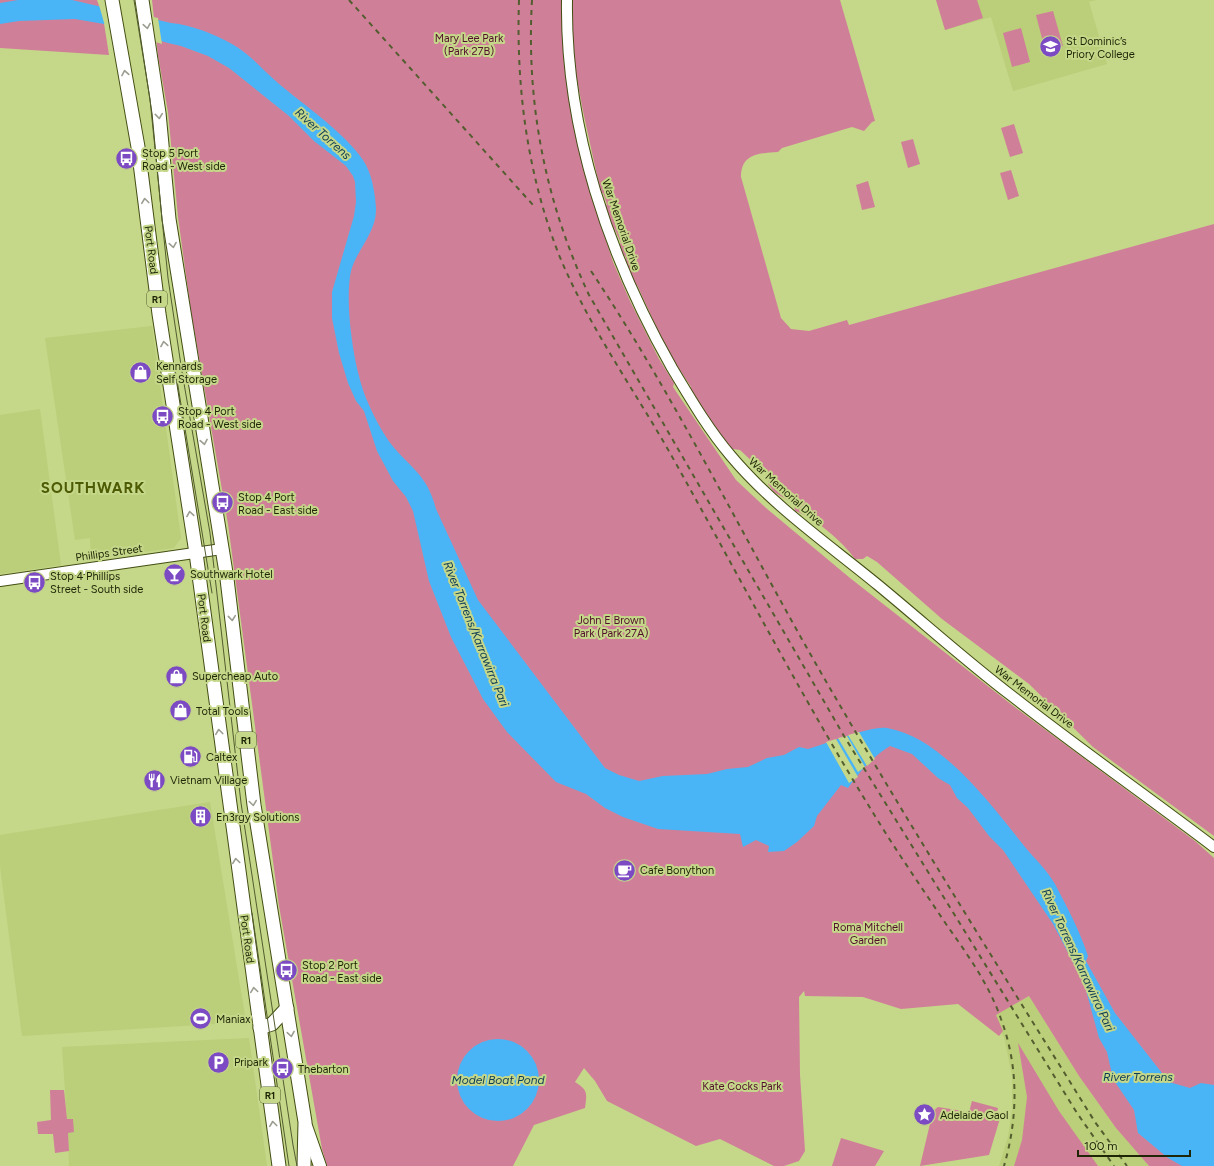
<svg xmlns="http://www.w3.org/2000/svg" width="1214" height="1166" font-family="Figtree,sans-serif">
<style>
.built{fill:#bbce79}
.green{fill:#d07f99}
.water{fill:#49b5f7}
.pier{fill:#c5d789}
.lines{fill:none;stroke-linecap:round;stroke-linejoin:round}
.tertiary-casing{stroke:#434e13;stroke-width:12}
.primary-casing{stroke:#434e13;stroke-width:14}
.trunk-casing{stroke:#434e13;stroke-width:15}
.tertiary{stroke:#fff;stroke-width:10}
.primary{stroke:#fff;stroke-width:12}
.trunk{stroke:#fff;stroke-width:13}
.tram{stroke:#535d2f;stroke-width:1}
.rail{stroke:#535d2f;stroke-width:2;stroke-dasharray:5 5;stroke-linecap:butt}
.oneway{stroke:#9a9d8f}
.labels{text-anchor:middle;dominant-baseline:central;stroke-width:4;stroke-linejoin:round;paint-order:stroke}
.shield{fill:#c5d789;stroke:#515b2d;stroke-width:1}
.shield-label{font-size:10px;font-weight:bold;fill:#1f2606}
.park-label{font-size:11px;fill:#510f2b;stroke:#c5d789}
.poi-label{font-size:11px;fill:#1f2606;stroke:#c5d789;text-anchor:start}
.street-label{font-size:11px;fill:#1f2606;stroke:#c5d789}
.water-label{font-size:12px;font-style:italic;fill:#0d3a55;stroke:#c5d789}
.district-label{font-size:15px;font-weight:bold;letter-spacing:1px;fill:#4d5b04;stroke:#c5d789}
</style>
<rect width="100%" height="100%" fill="#c5d789"/>
<g class="built">
<path d="M936 0H1096L1089 2 1107 64 1013 91 991 17 945 30Z"/>
<path d="M152 326 181 538 174 548 91 559 90 538 75 540 45 338Z"/>
<path d="M40 409 61 565 0 574V415Z"/>
<path d="M210 802 246 1022 22 1036 0 866V835Z"/>
<path d="M1029 996 1079 1076 1116 1128 1149 1166H999L1008 1137 1012 1109V1075L1004 1037 992 1017Z"/>
<path d="M249 1038 267 1166H69L68 1132 73 1119H67L62 1047Z"/>
</g>
<g class="green">
<path d="M0 0H97L103 17 109 55 0 48Z"/>
<path d="M152 0H563L582 161 596 209 613 262 630 301 659 359 674 383 673 387 736 480 766 508 850 578 1012 705 1195 841 1214 858V1166H1149L1116 1128 1079 1076 1029 996 996 1015 1003 1031 999 1036 958 1004 901 1009 863 997 805 996 804 991 799 997 800 1075 805 1151 799 1161 784 1166H774L720 1139 696 1146 607 1101 595 1081 584 1068 575 1082C588 1090 587 1093 585 1108L534 1125 513 1166H327L322 1149 279 906 228 524 191 312 178 217 168 112 158 56Z"/>
<path d="M571 0H840L875 121 872 122 864 131 852 127 782 148 778 152C759 153 741 154 741 177L781 318 791 329 809 331 847 320 849 325 1214 224V836L1093 747 1029 684 942 619 877 562 867 556 863 559H855C844 543 814 517 795 511L794 504 774 492 768 484V473L757 466 740 450 726 448 685 394 691 387 657 335 659 333 637 285 634 288 625 273 626 258 618 246 621 243C615 229 608 217 602 204L607 205 603 193 601 194C589 134 568 61 571 0Z"/>
<path d="M936 0H977L983 18 945 30Z"/>
<path d="M1053 11 1063 46 1045 50 1036 15Z"/>
<path d="M1021 28 1030 62 1012 67 1003 33Z"/>
<path d="M1014 124 1023 153 1010 157 1001 128Z"/>
<path d="M913 139 920 164 908 168 901 142Z"/>
<path d="M1011 170 1019 196 1008 200 1000 173Z"/>
<path d="M868 181 875 207 862 210 856 185Z"/>
<path d="M1018 1043 1059 1111 1098 1166H1014L1022 1140 1027 1097Z"/>
<path d="M50 1090H64L67 1119H73L74 1132 68 1133 69 1151 55 1153 53 1134H38L37 1122 51 1120Z"/>
<path d="M972 1101 998 1108 997 1112 1001 1115 989 1155 920 1166 933 1111 938 1107 969 1112Z"/>
<path d="M841 1138 884 1151 875 1166H832Z"/>
</g>
<g class="water">
<path d="M18 0H72L171 23C192 25 214 34 232 44 250 54 263 70 278 83 304 105 344 132 363 160 372 173 375 193 376 208 377 232 357 249 351 271 345 299 352 349 359 376 364 398 378 426 391 444 411 469 427 474 436 509L478 600 605 768 619 775 639 781 663 776 707 774 727 769 748 767 767 758 784 755 799 747 808 749C825 744 872 725 887 728 942 737 992 806 1025 847 1035 859 1047 870 1055 884 1067 907 1080 931 1088 956L1086 961 1115 1013 1169 1082 1190 1088 1201 1083 1214 1085V1166H1182L1168 1158 1138 1133 1134 1110 1113 1079 1107 1052 1099 1038 1084 983 1053 924 1003 850 989 836 968 808 957 798 950 785 938 778 912 754 890 746C870 759 862 769 848 788L841 785 817 816 814 826 797 842 784 851 768 852 769 846 756 840 743 847 740 834 658 829 623 817 605 808 586 794 556 782 507 732 483 699 451 637 429 581 413 511 406 497 393 481 377 451 364 411 356 401 348 383 339 353 332 318V292L354 216 356 202 355 182 353 176 346 166 314 141 289 116 229 68 208 56 181 46 168 43 104 24 75 19 19 21 0 24V3Z"/>
<circle cx="498" cy="1080" r="41"/>
</g>
<g class="pier">
<path d="M99 5 158 18 162 44 105 26Z"/>
<path d="M859 732 875 759 867 766 848 735Z"/>
<path d="M847 736 865 767 858 772 838 738Z"/>
<path d="M836 739 858 777 849 783 826 742Z"/>
</g>
<g class="lines">
<defs>
<g id="tertiary">
<path d="M567 0C565 129 609 257 672 368 690 398 708 429 731 456 773 506 828 544 878 585 923 622 966 661 1012 696 1078 748 1147 796 1214 847"/>
<path d="M0 581 222 549"/>
</g>
<path id="primary" d="M306 1126 320 1166"/>
<g id="trunk">
<path d="M112 0 138 147 159 314 196 553 279 1166"/>
<path d="M142 0 159 113 169 219 227 579 254 805 305 1122 304 1166"/>
<path d="M260 1028 272 1024 287 1008"/>
</g>
</defs>
<use href="#tertiary" class="tertiary-casing"/>
<use href="#primary" class="primary-casing"/>
<use href="#trunk" class="trunk-casing"/>
<use href="#tertiary" class="tertiary"/>
<use href="#primary" class="primary"/>
<use href="#trunk" class="trunk"/>
<g class="tram">
<path d="M134 0 150 99 168 278 182 372 210 533 241 803 293 1145 297 1166"/>
<path d="M176 374 212 593"/>
<path d="M252 913 289 1166"/>
</g>
<g class="rail">
<path d="M349 0 533 205"/>
<path d="M519 0C516 87 527 173 559 255 588 325 633 388 670 453 738 574 802 698 875 816 897 852 922 888 946 924 967 954 989 984 1001 1019 1019 1067 1018 1118 1004 1166"/>
<path d="M532 0C526 103 545 201 589 295L844 736 1077 1113 1114 1166"/>
<path d="M591 271C675 397 741 533 816 664 905 819 1001 971 1095 1122L1127 1166"/>
</g>
</g>
<defs><path id="oneway-chevron" d="M-2-3.5L2.5 0L-2 3.5" fill="none" stroke-width="1.6" stroke-linecap="round" stroke-linejoin="round"/></defs>
<g class="oneway">
<use href="#oneway-chevron" transform="translate(147 26) rotate(81)"/>
<use href="#oneway-chevron" transform="translate(125 73) rotate(-100)"/>
<use href="#oneway-chevron" transform="translate(159 116) rotate(84)"/>
<use href="#oneway-chevron" transform="translate(145 201) rotate(-97)"/>
<use href="#oneway-chevron" transform="translate(173 245) rotate(81)"/>
<use href="#oneway-chevron" transform="translate(164 344) rotate(-99)"/>
<use href="#oneway-chevron" transform="translate(204 442) rotate(80)"/>
<use href="#oneway-chevron" transform="translate(190 514) rotate(-99)"/>
<use href="#oneway-chevron" transform="translate(232 618) rotate(84)"/>
<use href="#oneway-chevron" transform="translate(219 732) rotate(-97)"/>
<use href="#oneway-chevron" transform="translate(253 803) rotate(82)"/>
<use href="#oneway-chevron" transform="translate(236 861) rotate(-98)"/>
<use href="#oneway-chevron" transform="translate(254 990) rotate(-98)"/>
<use href="#oneway-chevron" transform="translate(291 1034) rotate(81)"/>
<use href="#oneway-chevron" transform="translate(273 1124) rotate(-97)"/>
</g>
<defs>
<symbol id="school-disc" viewBox="-11 -11 22 22"><circle r="9.5" fill="#7c4ac2" stroke="#c5d789"/><path d="M0-5L7-2L0 1L-7-2ZM-4 1L0 2.5L4 1V4Q0 6-4 4Z" fill="#fff"/></symbol>
<symbol id="bus-disc" viewBox="-11 -11 22 22"><circle r="9.5" fill="#7c4ac2" stroke="#c5d789"/><path d="M-5-6H5V4H4V6H2V4H-2V6H-4V4H-5ZM-3.5-4V0h7V-4ZM-3.5 1.2v1.5H-2V1.2ZM2 1.2v1.5H3.5V1.2Z" fill="#fff"/></symbol>
<symbol id="shop-disc" viewBox="-11 -11 22 22"><circle r="9.5" fill="#7c4ac2" stroke="#c5d789"/><path d="M-5-2.5h2.3a2.7 3.5 0 0 1 5.4 0H5L5.5 6h-11ZM-1.5-2.5h3a1.5 2.3 0 0 0-3 0Z" fill="#fff"/></symbol>
<symbol id="bar-disc" viewBox="-11 -11 22 22"><circle r="9.5" fill="#7c4ac2" stroke="#c5d789"/><path d="M-6-5H6L.8 .8V4.5H3.5V6h-7V4.5H-.8V.8Z" fill="#fff"/></symbol>
<symbol id="fuel-disc" viewBox="-11 -11 22 22"><circle r="9.5" fill="#7c4ac2" stroke="#c5d789"/><path d="M-5.5-6h7V0h2V4h1.3V-2.5L3-4.5l.8-.8L6-3V5H2.5V1h-1V6h-7ZM-4.2-4.7v3.2H.2V-4.7Z" fill="#fff"/></symbol>
<symbol id="restaurant-disc" viewBox="-11 -11 22 22"><circle r="9.5" fill="#7c4ac2" stroke="#c5d789"/><path d="M-5-6h1v4h1v-4h1v4h1v-4h1v5L-1.5 .5V6h-2V.5L-5-1ZM5-6V6H3V1.5H1.5Q1.5-4 5-6Z" fill="#fff"/></symbol>
<symbol id="building-disc" viewBox="-11 -11 22 22"><circle r="9.5" fill="#7c4ac2" stroke="#c5d789"/><path d="M-4-6H4V6H1V3H-1V6H-4ZM-2.5-4.3h1.7v1.8h-1.7ZM.8-4.3h1.7v1.8H.8ZM-2.5-1h1.7V.8h-1.7ZM.8-1h1.7V.8H.8Z" fill="#fff"/></symbol>
<symbol id="cafe-disc" viewBox="-11 -11 22 22"><circle r="9.5" fill="#7c4ac2" stroke="#c5d789"/><path d="M-5.5-4.5H6V0H3Q3 3.5 0 3.5H-2.5Q-5.5 3.5-5.5 0ZM3-3.2v2h1.7v-2ZM-6 4.5H4V6H-6Z" fill="#fff"/></symbol>
<symbol id="stadium-disc" viewBox="-11 -11 22 22"><circle r="9.5" fill="#7c4ac2" stroke="#c5d789"/><path d="M0-5a6.5 5 0 1 0 0 10a6.5 5 0 1 0 0-10ZM-3.5-1.8h7v3.6h-7Z" fill="#fff"/></symbol>
<symbol id="parking-disc" viewBox="-11 -11 22 22"><circle r="9.5" fill="#7c4ac2" stroke="#c5d789"/><path d="M-3.5-5.5H1a3.5 3.5 0 0 1 0 7H-1V5.5H-3.5ZM-1-3.4V-.6H.8a1.4 1.4 0 0 0 0-2.8Z" fill="#fff"/></symbol>
<symbol id="sight-disc" viewBox="-11 -11 22 22"><circle r="9.5" fill="#7c4ac2" stroke="#c5d789"/><path d="M0-6L1.8-2.2L6-1.7L2.9 1.2L3.7 5.4L0 3.3L-3.7 5.4L-2.9 1.2L-6-1.7L-1.8-2.2Z" fill="#fff"/></symbol>
</defs>
<g fill-rule="evenodd">
<use href="#school-disc" x="1038" y="34" width="25" height="25"/>
<use href="#bus-disc" x="114" y="146" width="25" height="25"/>
<use href="#shop-disc" x="128" y="360" width="25" height="25"/>
<use href="#bus-disc" x="150" y="404" width="25" height="25"/>
<use href="#bus-disc" x="210" y="490" width="25" height="25"/>
<use href="#bar-disc" x="162" y="562" width="25" height="25"/>
<use href="#bus-disc" x="22" y="570" width="25" height="25"/>
<use href="#shop-disc" x="164" y="664" width="25" height="25"/>
<use href="#shop-disc" x="168" y="698" width="25" height="25"/>
<use href="#fuel-disc" x="178" y="744" width="25" height="25"/>
<use href="#restaurant-disc" x="142" y="768" width="25" height="25"/>
<use href="#building-disc" x="188" y="804" width="25" height="25"/>
<use href="#cafe-disc" x="612" y="858" width="25" height="25"/>
<use href="#bus-disc" x="274" y="958" width="25" height="25"/>
<use href="#stadium-disc" x="188" y="1006" width="25" height="25"/>
<use href="#parking-disc" x="206" y="1050" width="25" height="25"/>
<use href="#bus-disc" x="270" y="1056" width="25" height="25"/>
<use href="#sight-disc" x="912" y="1102" width="25" height="25"/>
</g>
<g class="labels">
<g class="shield">
<rect x="147" y="291" width="20" height="16" rx="3"/>
<rect x="236" y="732" width="20" height="16" rx="3"/>
<rect x="260" y="1087" width="20" height="16" rx="3"/>
</g>
<g class="shield-label">
<text x="157" y="299">R1</text>
<text x="246" y="740">R1</text>
<text x="270" y="1095">R1</text>
</g>
<g class="park-label">
<text x="469" y="38">Mary Lee Park<tspan x="469" dy="13">(Park 27B)</tspan></text>
<text x="611" y="620">John E Brown<tspan x="611" dy="13">Park (Park 27A)</tspan></text>
<text x="868" y="927">Roma Mitchell<tspan x="868" dy="13">Garden</tspan></text>
<text x="742" y="1086">Kate Cocks Park</text>
</g>
<g class="poi-label">
<text x="1066" y="41">St Dominic’s<tspan x="1066" dy="13">Priory College</tspan></text>
<text x="142" y="153">Stop 5 Port<tspan x="142" dy="13">Road - West side</tspan></text>
<text x="156" y="366">Kennards<tspan x="156" dy="13">Self Storage</tspan></text>
<text x="178" y="411">Stop 4 Port<tspan x="178" dy="13">Road - West side</tspan></text>
<text x="238" y="497">Stop 4 Port<tspan x="238" dy="13">Road - East side</tspan></text>
<text x="190" y="574">Southwark Hotel</text>
<text x="50" y="576">Stop 4 Phillips<tspan x="50" dy="13">Street - South side</tspan></text>
<text x="192" y="676">Supercheap Auto</text>
<text x="196" y="711">Total Tools</text>
<text x="206" y="757">Caltex</text>
<text x="170" y="780">Vietnam Village</text>
<text x="216" y="817">En3rgy Solutions</text>
<text x="640" y="870">Cafe Bonython</text>
<text x="302" y="965">Stop 2 Port<tspan x="302" dy="13">Road - East side</tspan></text>
<text x="216" y="1019">Maniax</text>
<text x="234" y="1062">Pripark</text>
<text x="298" y="1069">Thebarton</text>
<text x="940" y="1115">Adelaide Gaol</text>
</g>
<g class="street-label">
<text transform="translate(621 225) rotate(71)">War Memorial Drive</text>
<text transform="translate(151 250) rotate(83)">Port Road</text>
<text transform="translate(786 492) rotate(42)">War Memorial Drive</text>
<text transform="translate(109 553) rotate(-8)">Phillips Street</text>
<text transform="translate(204 618) rotate(83)">Port Road</text>
<text transform="translate(1034 697) rotate(37)">War Memorial Drive</text>
<text transform="translate(247 939) rotate(82)">Port Road</text>
</g>
<g class="water-label">
<text transform="translate(323 134) rotate(42)">River Torrens</text>
<text transform="translate(476 634) rotate(68)">River Torrens/Karrawirra Pari</text>
<text transform="translate(1078 960) rotate(65)">River Torrens/Karrawirra Pari</text>
<text x="1138" y="1077">River Torrens</text>
<text x="498" y="1080">Model Boat Pond</text>
</g>
<g class="district-label">
<text x="93" y="488">SOUTHWARK</text>
</g>
</g>
<path d="M1078 1150v6h112v-6" fill="none" stroke="#1f2606" stroke-width="2"/>
<text x="1084" y="1150" font-size="12" fill="#1f2606" stroke="#c5d789" stroke-width="3" paint-order="stroke">100 m</text>
</svg>
